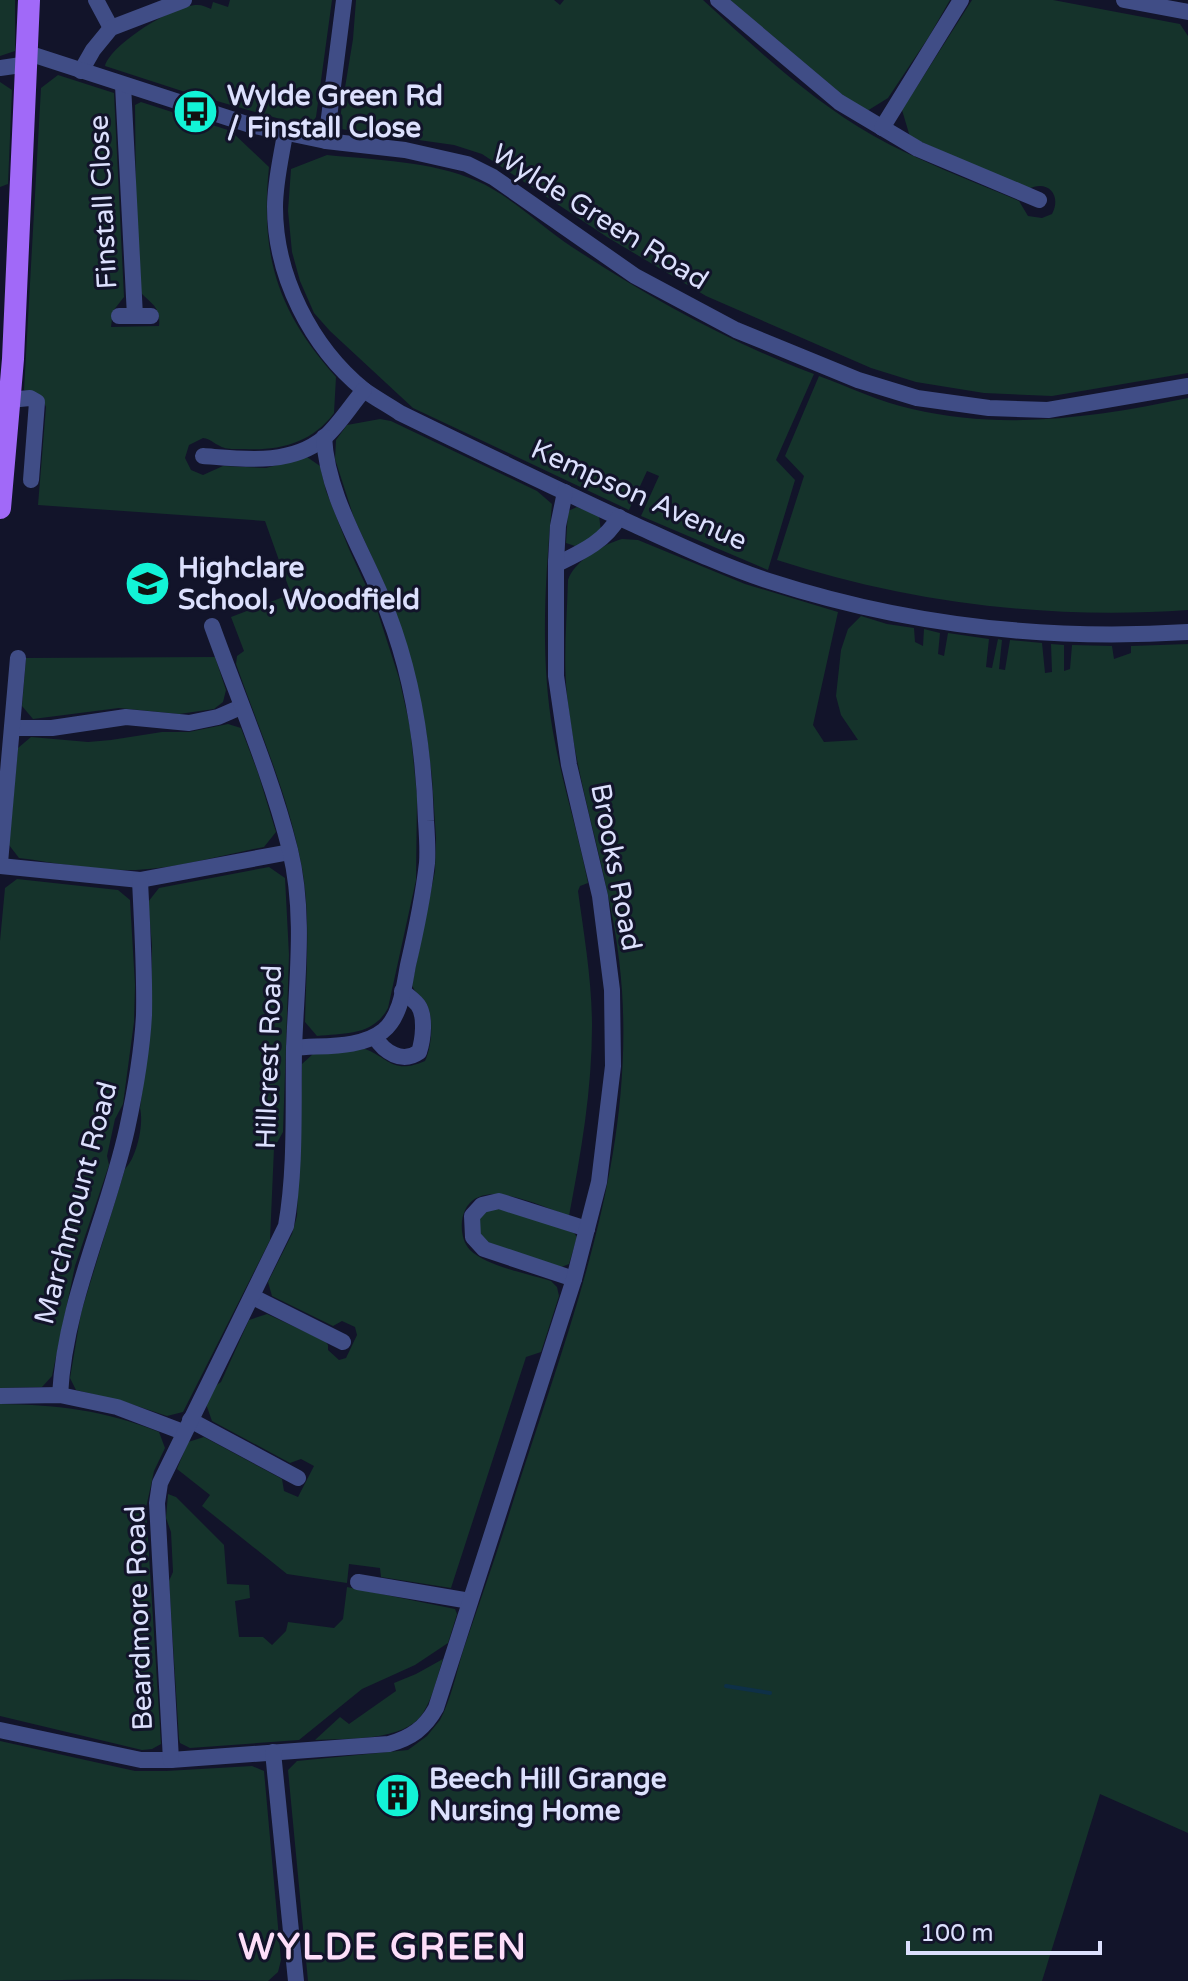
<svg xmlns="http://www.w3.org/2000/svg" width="1188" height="1981" font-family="'Varela Round',sans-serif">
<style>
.green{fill:#15332b}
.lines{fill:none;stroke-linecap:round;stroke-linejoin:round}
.stream{stroke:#0e3047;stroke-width:4}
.minor{stroke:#404d86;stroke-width:16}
.tertiary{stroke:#404d86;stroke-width:16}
.primary{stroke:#a169f8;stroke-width:22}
.labels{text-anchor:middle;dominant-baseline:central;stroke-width:6;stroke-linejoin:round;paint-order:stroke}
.poi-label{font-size:28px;font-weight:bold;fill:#dce0fd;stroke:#12142a;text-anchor:start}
.street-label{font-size:28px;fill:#dce0fd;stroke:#12142a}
.district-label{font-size:36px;font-weight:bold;letter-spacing:2px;fill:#fddef9;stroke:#12142a}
</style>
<rect width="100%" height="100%" fill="#12142a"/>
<g class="green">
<path d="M0 0H15V51L0 56Z"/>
<path d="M230 0H332L316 117 313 121 301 125 182 91 105 66C111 44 175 4 198 5 202 5 206 7 211 9L213 2 228 7Z"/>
<path d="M356 0H554L560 5 564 0H703C754 47 812 101 872 135 918 161 970 180 1019 201L1028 216 1042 218 1052 214C1062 195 1048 179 1028 189L910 137 902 110 972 0H1053L1180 24 1188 36V373L1052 396 984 393 916 382 871 368 706 296 607 237 482 154 454 145 341 129 339 124 353 39Z"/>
<path d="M730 0H950L928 38 888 98 867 111 846 98Z"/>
<path d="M58 75 114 93 124 297 113 311 111 327 159 326C161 308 153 305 141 293L136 208 135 105 141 102 231 131 269 167C260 255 277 311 336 377L334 413C312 443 279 451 244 449 237 449 226 450 220 446 213 443 211 439 203 438L189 445 185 458 191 470 203 475 223 466 266 468 307 457 320 466 326 491 349 549 377 610 399 678 410 727 417 796 416 880 388 1008C373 1036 345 1033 317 1036L305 1022C306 971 311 918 302 868 289 797 260 732 236 664L237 656 244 651 231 617 291 594 265 521 38 505 46 407 42 398 24 390 41 88Z"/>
<path d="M0 82 12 90 8 184 0 187Z"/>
<path d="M327 155C376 160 431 161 477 181 508 194 542 227 572 247 649 297 728 342 814 374L776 460 795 480 768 570 641 516 659 476 647 471 629 510 413 408 330 331 314 313 300 281 292 252 288 211 291 169Z"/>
<path d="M819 376C849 387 880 402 912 409 1005 431 1096 417 1188 398V610C1050 620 909 603 777 560L804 476 785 456Z"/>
<path d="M380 419 391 421 537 491 552 504C545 579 540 658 553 732 562 783 578 832 588 883L580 886 578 891C584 935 592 981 592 1026 592 1090 581 1153 569 1216 540 1206 470 1170 462 1221 461 1231 463 1243 470 1250 486 1266 529 1274 551 1281L557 1287 559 1296 541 1352 526 1357 451 1588 381 1577 380 1568 349 1564 347 1583 287 1574 202 1506 210 1495 177 1469 188 1442 204 1437 282 1479 284 1491 298 1497 314 1466 301 1459 290 1463 212 1421 206 1404 215 1386 221 1382 249 1320 267 1314 325 1341 328 1345V1350L339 1360 346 1358 357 1335 355 1327 342 1321 333 1326 272 1296 268 1282 292 1234 297 1216 302 1064 314 1053 365 1049C389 1058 393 1075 425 1061 432 1047 435 1013 424 1000 419 994 415 993 412 985L435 871 436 838 432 777 426 731 384 583 354 518 335 459 336 440 347 425Z"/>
<path d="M577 507 599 516 601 531 578 547 566 543 568 511Z"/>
<path d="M622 539 638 540 745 584 838 612 813 725 824 742 858 740 841 715 836 696 841 650 848 629 861 616 887 624 914 628 915 642 923 646 924 629 940 633 938 654 944 656 948 633 989 639 986 667 992 668 998 639 1002 640 999 669 1005 670 1010 640 1042 643 1045 673 1052 672 1051 644 1064 645V671L1070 669 1072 645 1112 646 1114 659 1131 653V646L1188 644V1833L1100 1794 1042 1981H308L288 1770 297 1761 408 1750 427 1736 440 1720C451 1699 456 1674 463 1651 479 1604 496 1556 511 1508 564 1339 634 1172 622 991 616 890 577 795 567 695 563 657 567 618 568 580 574 561 604 544 622 539Z"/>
<path d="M215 657 226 690 223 702 214 709 179 714 119 708 33 719 22 706 26 658Z"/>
<path d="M228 724 241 728 258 773 276 832 264 847C222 855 179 868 136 870 97 871 58 863 19 858L9 845 18 748 31 737 88 742 111 740 162 732H189Z"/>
<path d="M269 867 285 878 289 955 283 1132 274 1148 270 1240 183 1412 167 1416 125 1402 76 1390 70 1378 81 1313 125 1169C137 1157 144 1124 140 1108L151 1024 152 945 148 902 159 888Z"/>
<path d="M17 879 118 890 130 900 135 985 134 1022 123 1104 115 1119 107 1156 109 1165 75 1266 52 1376 42 1387 0 1388V941L5 888Z"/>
<path d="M498 1206 574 1233 577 1237 569 1264 559 1268 479 1240 480 1213Z"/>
<path d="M0 1404C60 1405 103 1410 159 1432L165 1448 154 1471 146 1508 161 1744 152 1749 142 1750 0 1716Z"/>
<path d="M168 1494 176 1497 224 1545 227 1584 249 1585 250 1598 235 1601 239 1637H263L272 1645 286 1631 288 1622 334 1628 343 1619 347 1587 455 1609 457 1614 448 1643 415 1665 362 1689 299 1740 190 1748 180 1743 179 1739 169 1581 173 1572 171 1532 166 1518Z"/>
<path d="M443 1659C437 1677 433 1697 423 1713 405 1742 346 1738 315 1740L340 1717 349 1724 396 1691 394 1683 416 1674Z"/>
<path d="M0 1741 135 1771H166L252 1766 264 1771 281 1960 278 1972 268 1981 122 1979 0 1981Z"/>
</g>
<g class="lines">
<path class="stream" d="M726 1686 770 1693"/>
<g class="minor">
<path d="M96 0 111 28"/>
<path d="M718 0 839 102 918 149 1039 200"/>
<path d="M1124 0 1188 12"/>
<path d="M0 68 28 64"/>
<path d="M81 71 93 50 111 28 184 0"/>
<path d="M123 85 135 316"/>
<path d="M882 128 961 0"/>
<path d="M285 134C281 158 275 183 275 207 275 276 311 347 364 390 375 398 388 405 400 413 478 451 556 489 635 525 679 545 723 566 769 581 905 625 1046 641 1188 632"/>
<path d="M326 141 344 0"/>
<path d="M119 316H151"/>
<path d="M9 400 30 398 37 402 31 480"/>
<path d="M203 456C243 459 290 466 324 438 339 425 351 405 364 390"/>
<path d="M556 562H561C584 551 606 540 619 517"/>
<path d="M12 728H52L126 717 189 723 218 717 241 707"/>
<path d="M0 863 18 658"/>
<path d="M0 866 140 880 290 852"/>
<path d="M375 1037C384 1052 402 1064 419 1052 423 1040 426 1016 418 1005 414 1000 407 995 402 991"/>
<path d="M294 1048C321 1045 361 1049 383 1031 401 1017 404 986 408 965 416 931 423 897 427 863 428 849 427 835 426 821 424 752 413 678 388 613 367 556 327 499 324 437"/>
<path d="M574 1279 484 1249 473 1237 472 1216 482 1205 499 1201 587 1229"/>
<path d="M253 1297 343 1342"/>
<path d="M60 1395C65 1302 107 1219 127 1129 135 1092 142 1053 144 1015 145 970 142 925 140 880"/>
<path d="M0 1396 60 1395 117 1407 183 1432"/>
<path d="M190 1420 298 1478"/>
<path d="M358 1582 470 1601"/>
<path d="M0 1730 141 1760H171L389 1744C411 1738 425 1728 436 1708L574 1279 599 1182 613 1066 612 990 600 896 569 765 556 676V562L558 526 565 492"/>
<path d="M273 1752 296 1981"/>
<path d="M171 1760 157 1503 160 1483 286 1226C296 1169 293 1108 294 1050 296 985 306 915 290 850 271 774 239 701 212 626"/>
</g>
<path class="tertiary" d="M28 53 250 125 326 141 405 150 467 164 493 177 635 276 736 330 858 380 917 398 989 408 1048 410 1188 386"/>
<path class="primary" d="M0 508 13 359 29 0"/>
</g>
<defs>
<symbol id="bus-disc" viewBox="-11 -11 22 22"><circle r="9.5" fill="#12f3d6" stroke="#12142a"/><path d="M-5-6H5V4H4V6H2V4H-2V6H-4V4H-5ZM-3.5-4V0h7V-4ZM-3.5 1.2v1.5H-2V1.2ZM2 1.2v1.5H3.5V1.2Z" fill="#111"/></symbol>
<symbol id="school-disc" viewBox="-11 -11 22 22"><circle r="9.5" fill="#12f3d6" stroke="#12142a"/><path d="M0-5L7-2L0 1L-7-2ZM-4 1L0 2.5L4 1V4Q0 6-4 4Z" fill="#111"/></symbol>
<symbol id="building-disc" viewBox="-11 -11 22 22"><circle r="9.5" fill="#12f3d6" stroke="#12142a"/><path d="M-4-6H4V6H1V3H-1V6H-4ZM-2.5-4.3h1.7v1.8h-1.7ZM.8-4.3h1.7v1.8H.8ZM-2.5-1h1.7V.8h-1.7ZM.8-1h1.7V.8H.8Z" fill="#111"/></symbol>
</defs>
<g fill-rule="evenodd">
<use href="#bus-disc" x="170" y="86" width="51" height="51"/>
<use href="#school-disc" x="122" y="558" width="51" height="51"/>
<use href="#building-disc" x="372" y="1770" width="51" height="51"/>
</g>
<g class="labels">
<g class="poi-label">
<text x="227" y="96">Wylde Green Rd<tspan x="227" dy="32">/ Finstall Close</tspan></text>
<text x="178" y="568">Highclare<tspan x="178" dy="32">School, Woodfield</tspan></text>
<text x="429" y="1779">Beech Hill Grange<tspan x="429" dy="32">Nursing Home</tspan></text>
</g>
<g class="street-label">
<text transform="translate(103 202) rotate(-93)">Finstall Close</text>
<text transform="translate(600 217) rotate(32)">Wylde Green Road</text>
<text transform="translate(639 495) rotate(24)">Kempson Avenue</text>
<text transform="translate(616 867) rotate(79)">Brooks Road</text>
<text transform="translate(269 1057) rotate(-88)">Hillcrest Road</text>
<text transform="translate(76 1203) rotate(-75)">Marchmount Road</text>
<text transform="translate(139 1618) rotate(-92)">Beardmore Road</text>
</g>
<g class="district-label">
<text x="383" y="1947">WYLDE GREEN</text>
</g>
</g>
<path d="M908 1941v12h192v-12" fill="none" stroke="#dce0fd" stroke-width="4"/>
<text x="920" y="1941" font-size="24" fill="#dce0fd" stroke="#12142a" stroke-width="6" paint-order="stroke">100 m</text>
</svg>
